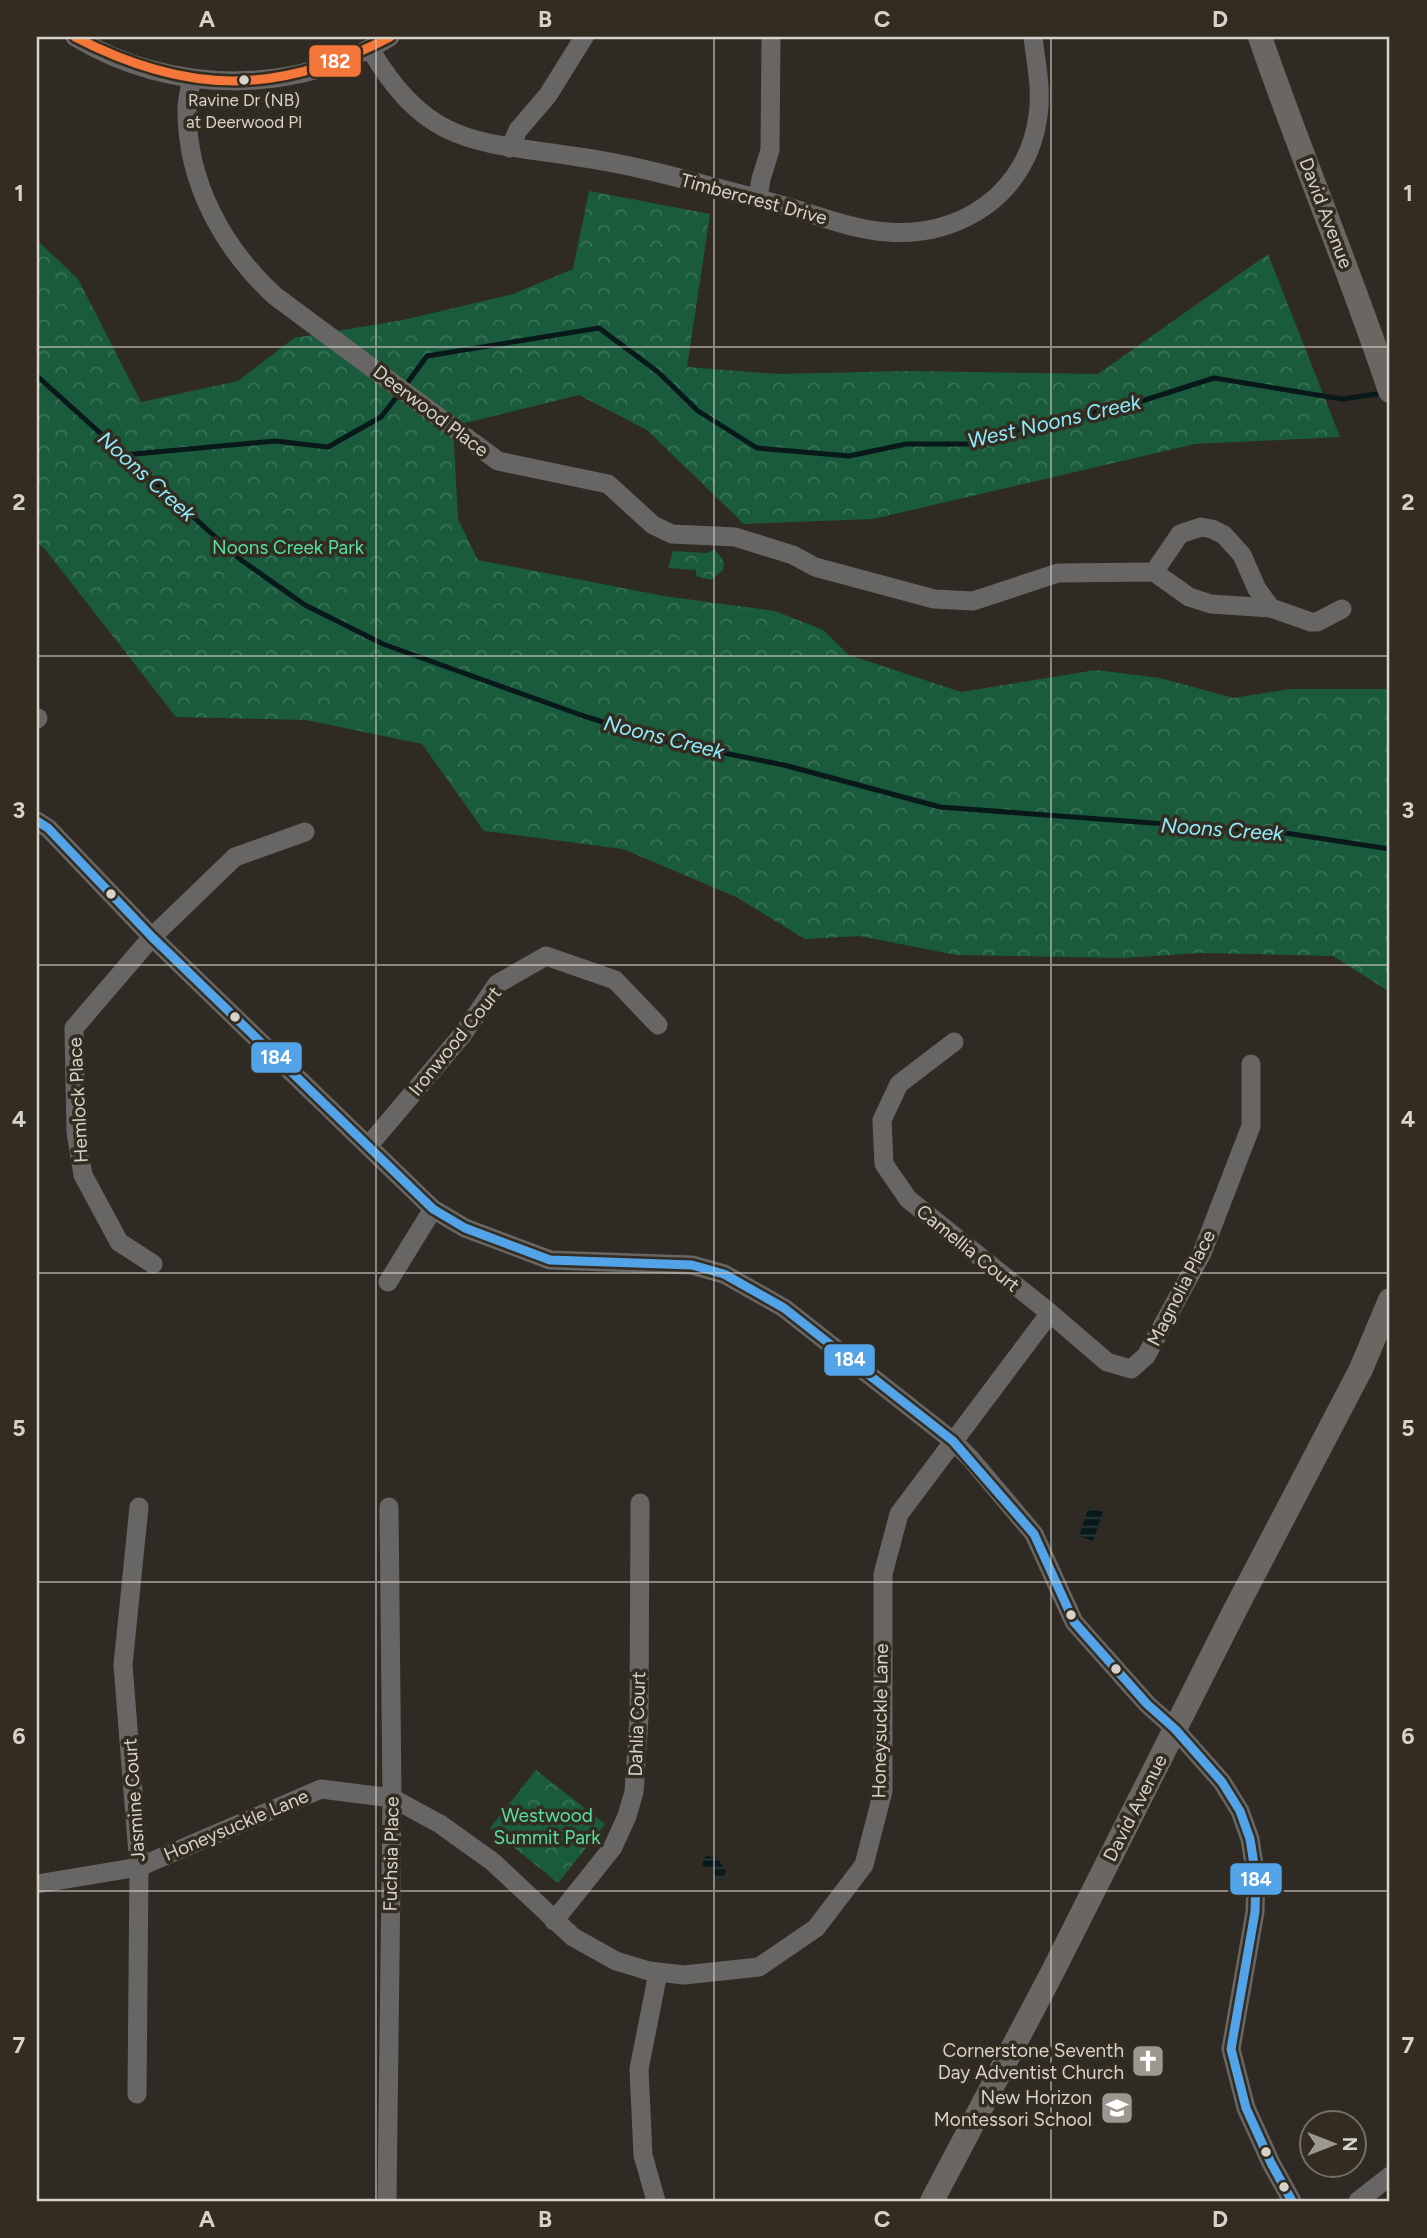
<svg xmlns="http://www.w3.org/2000/svg" width="1427" height="2238" font-family="Figtree,sans-serif">
<style>
.forest{fill:url(#forest-crowns)}
.water{fill:url(#water-rules)}
.lines{fill:none;stroke-linecap:round;stroke-linejoin:round}
.stream{stroke:#09191b;stroke-width:5}
.minor{stroke:#686664;stroke-width:19}
.major{stroke:#6a6661;stroke-width:24}
.bus-1-casing{stroke:#332c20;stroke-width:14}
.bus-2-casing{stroke:#332c20;stroke-width:14}
.bus-1{stroke:#53a3e8;stroke-width:9}
.bus-2{stroke:#f5763a;stroke-width:9}
.grid{fill:none;stroke:#d7d2ca;stroke-width:2;stroke-opacity:0.55}
.bus-dot{fill:#d7d2ca;stroke:#332c20;stroke-width:2.5}
.labels{text-anchor:middle;dominant-baseline:central;stroke-width:7;stroke-linejoin:round;paint-order:stroke}
.bus-label{font-size:17px;fill:#d7d2ca;stroke:#332c20}
.street-label{font-size:19px;fill:#d7d2ca;stroke:#332c20}
.park-label{font-size:19px;fill:#55e09e;stroke:#332c20}
.poi-label{font-size:19px;fill:#d7d2ca;stroke:#332c20;text-anchor:end}
.water-label{font-size:21px;font-style:italic;fill:#8fecff;stroke:#332c20}
.line-badge{stroke:#332c20;stroke-width:2.5}
.badge-label{font-size:19px;text-anchor:middle;font-weight:bold;fill:#fff}
.neatline{fill:none;stroke:#d7d2ca;stroke-width:2.5}
.grid-label{font-size:23px;text-anchor:middle;font-weight:bold;fill:#d7d2ca}
</style>
<defs>
<pattern id="forest-crowns" width="20" height="18" patternUnits="userSpaceOnUse" patternTransform="scale(1.75)"><rect width="20" height="18" fill="#195b3c"/><path d="M2 6a3 3 0 1 1 6 0M12 15a3 3 0 1 1 6 0" fill="none" stroke="#3a7257"/></pattern>
<pattern id="water-rules" width="6" height="5" patternUnits="userSpaceOnUse" patternTransform="scale(1.75)"><rect width="6" height="5" fill="#09191b"/><path d="M0 2.5h6" fill="none" stroke="#2c3a3b"/></pattern>
</defs>
<rect width="100%" height="100%" fill="#2f2b24"/>
<g class="forest">
<path d="M589 191 710 214 687 367 777 374 907 371 1098 374 1268 254 1340 437 1195 444 873 519 744 524 647 430 579 395 453 426 458 519 478 560 664 596 775 611 823 630 849 655 961 692 1096 670 1160 678 1233 698 1290 689H1390V992L1333 956 1200 953 1122 958 956 955 860 936 805 939 736 897 623 849 484 831 422 744 306 720 176 717 44 548 37 543V240L78 279 141 402 238 381 294 338 403 320 513 294 573 269Z"/>
<path d="M715 549 724 562 723 570 711 580 696 576V570L668 568 673 551 707 553Z"/>
<path d="M536 1770 605 1824 558 1883 490 1828Z"/>
</g>
<g class="water">
<path d="M1089 1507 1103 1512 1093 1541 1079 1536Z"/>
<path d="M707 1856 716 1858 726 1870 723 1878H717L713 1870 702 1865 704 1858Z"/>
</g>
<g class="lines">
<g class="stream">
<path d="M37 376 241 560 305 605 383 644 581 715 658 740 784 765 940 807 1285 833 1390 849"/>
<path d="M405 386 427 356 599 328 658 372 698 411 757 448 849 456 906 444H971L1049 421 1123 407 1214 378 1342 399 1384 393"/>
<path d="M124 455 275 441 328 447 381 417 399 394"/>
</g>
<g class="minor">
<path d="M75 37C170 95 296 96 390 37"/>
<path d="M370 49C429 148 477 141 579 157 614 162 649 170 683 179 720 189 758 198 795 209 825 218 856 230 887 232 962 238 1028 192 1038 116 1042 89 1036 63 1033 37"/>
<path d="M192 78C190 88 187 99 187 110 187 183 223 248 275 296L498 461 608 484 653 525 672 534 735 537 793 555 815 567 934 599 973 601 1058 573 1154 572 1189 597 1211 604 1271 608 1311 622H1317L1342 609"/>
<path d="M510 148 518 130 548 95 584 37"/>
<path d="M758 198 761 179 770 150 771 37"/>
<path d="M1154 572 1180 534 1201 527 1212 529 1224 535 1242 555 1257 589 1271 608"/>
<path d="M37 719 38 718"/>
<path d="M37 821 48 828 152 937 433 1209 465 1228 550 1260 692 1265 724 1274 784 1308 953 1441 970 1458 1034 1534 1074 1622 1147 1704 1175 1729 1199 1756 1222 1782 1240 1811 1250 1839 1256 1877 1255 1912 1231 2049 1246 2108 1271 2163 1292 2201"/>
<path d="M954 1042 899 1084 882 1120 884 1164 908 1199 1050 1313 1107 1362 1131 1369 1146 1356 1202 1253 1251 1126V1064"/>
<path d="M369 1145 463 1034 497 984 546 956 615 980 658 1025"/>
<path d="M153 1264 119 1242 83 1175 76 1132 74 1028 152 937 235 857 305 832"/>
<path d="M388 1282 433 1209"/>
<path d="M37 1884 139 1867 321 1789 392 1798 440 1824 493 1862 573 1937 616 1961 649 1971 684 1975 759 1967 816 1928 864 1865 883 1791V1574L899 1514 1050 1313"/>
<path d="M554 1921 613 1847 627 1816 634 1792 639 1717 640 1503"/>
<path d="M137 2094 139 1867 123 1665 139 1507"/>
<path d="M387 2201 392 1798 389 1507"/>
<path d="M656 2201 643 2155 639 2069 658 1973"/>
<path d="M1358 2201 1390 2176"/>
</g>
<g class="major">
<path d="M1260 37C1301 156 1350 271 1390 391"/>
<path d="M932 2201 1052 1973 1235 1610 1361 1369 1390 1300"/>
</g>
<defs>
<path id="bus-1" d="M37 821 48 828 152 937 433 1209 465 1228 550 1260 692 1265 724 1274 784 1308 953 1441 1034 1534 1074 1622 1147 1704 1175 1729 1222 1782 1240 1811 1250 1839 1256 1877 1255 1912 1231 2049 1246 2108 1271 2163 1292 2201"/>
<path id="bus-2" d="M75 37C187 95 278 96 390 37"/>
</defs>
<use href="#bus-1" class="bus-1-casing"/>
<use href="#bus-2" class="bus-2-casing"/>
<use href="#bus-1" class="bus-1"/>
<use href="#bus-2" class="bus-2"/>
</g>
<path class="grid" d="M376 37V2201M714 37V2201M1051 37V2201M37 347H1390M37 656H1390M37 965H1390M37 1273H1390M37 1582H1390M37 1891H1390"/>
<defs>
<symbol id="church-square" viewBox="-11 -11 22 22"><rect x="-9" y="-9" width="18" height="18" rx="4" fill="#9c9890" stroke="#332c20"/><path d="M-1.2-6h2.4v3.5h3.3v2.4h-3.3V6h-2.4V-.1h-3.3v-2.4h3.3Z" fill="#fff"/></symbol>
<symbol id="school-square" viewBox="-11 -11 22 22"><rect x="-9" y="-9" width="18" height="18" rx="4" fill="#9c9890" stroke="#332c20"/><path d="M0-5L7-2L0 1L-7-2ZM-4 1L0 2.5L4 1V4Q0 6-4 4Z" fill="#fff"/></symbol>
</defs>
<g fill-rule="evenodd">
<use href="#church-square" x="1129" y="2042" width="38" height="38"/>
<use href="#school-square" x="1098" y="2089" width="38" height="38"/>
</g>
<g class="bus-dot">
<circle cx="244" cy="80" r="6"/>
<circle cx="111" cy="894" r="6"/>
<circle cx="235" cy="1017" r="6"/>
<circle cx="1071" cy="1615" r="6"/>
<circle cx="1116" cy="1669" r="6"/>
<circle cx="1266" cy="2152" r="6"/>
<circle cx="1284" cy="2187" r="6"/>
</g>
<g class="labels">
<g class="bus-label">
<text x="244" y="100">Ravine Dr (NB)<tspan x="244" dy="22">at Deerwood Pl</tspan></text>
</g>
<g class="street-label">
<text transform="translate(754 199) rotate(15)">Timbercrest Drive</text>
<text transform="translate(1326 213) rotate(69)">David Avenue</text>
<text transform="translate(431 411) rotate(37)">Deerwood Place</text>
<text transform="translate(455 1041) rotate(-51)">Ironwood Court</text>
<text transform="translate(78 1100) rotate(-93)">Hemlock Place</text>
<text transform="translate(968 1248) rotate(39)">Camellia Court</text>
<text transform="translate(1181 1288) rotate(-63)">Magnolia Place</text>
<text transform="translate(880 1721) rotate(-89)">Honeysuckle Lane</text>
<text transform="translate(637 1724) rotate(-88)">Dahlia Court</text>
<text transform="translate(134 1800) rotate(-94)">Jasmine Court</text>
<text transform="translate(1135 1808) rotate(-63)">David Avenue</text>
<text transform="translate(236 1825) rotate(-23)">Honeysuckle Lane</text>
<text transform="translate(391 1854) rotate(-89)">Fuchsia Place</text>
</g>
<g class="park-label">
<text x="288" y="547">Noons Creek Park</text>
<text x="547" y="1815">Westwood<tspan x="547" dy="22">Summit Park</tspan></text>
</g>
<g class="poi-label">
<text x="1124" y="2050">Cornerstone Seventh<tspan x="1124" dy="22">Day Adventist Church</tspan></text>
<text x="1092" y="2097">New Horizon<tspan x="1092" dy="22">Montessori School</tspan></text>
</g>
<g class="water-label">
<text transform="translate(1054 421) rotate(-13)">West Noons Creek</text>
<text transform="translate(147 476) rotate(42)">Noons Creek</text>
<text transform="translate(664 737) rotate(14)">Noons Creek</text>
<text transform="translate(1222 829) rotate(4)">Noons Creek</text>
</g>
</g>
<g class="line-badge">
<rect x="308" y="44" width="54" height="34" rx="7" fill="#f5763a"/>
<rect x="250" y="1041" width="53" height="33" rx="7" fill="#53a3e8"/>
<rect x="823" y="1343" width="53" height="34" rx="7" fill="#53a3e8"/>
<rect x="1229" y="1862" width="54" height="34" rx="7" fill="#53a3e8"/>
</g>
<g class="badge-label">
<text x="335" y="68">182</text>
<text x="276" y="1064">184</text>
<text x="850" y="1366">184</text>
<text x="1256" y="1886">184</text>
</g>
<rect width="1427" height="2238" fill="none" stroke="#332c20" stroke-width="77"/>
<g transform="translate(1333 2144) rotate(90)"><circle r="33" fill="#332c20" stroke="#756e64" stroke-width="2"/>
<path d="M0-5L12 26L0 18L-12 26Z" fill="#9c9890"/>
<text y="-10" font-size="19" font-weight="bold" text-anchor="middle" fill="#d7d2ca">N</text>
</g>
<rect x="38" y="38" width="1350" height="2162" class="neatline"/>
<g class="grid-label">
<text x="207" y="27">A</text>
<text x="545" y="27">B</text>
<text x="882" y="27">C</text>
<text x="1220" y="27">D</text>
<text x="19" y="201">1</text>
<text x="1408" y="201">1</text>
<text x="19" y="510">2</text>
<text x="1408" y="510">2</text>
<text x="19" y="818">3</text>
<text x="1408" y="818">3</text>
<text x="19" y="1127">4</text>
<text x="1408" y="1127">4</text>
<text x="19" y="1436">5</text>
<text x="1408" y="1436">5</text>
<text x="19" y="1744">6</text>
<text x="1408" y="1744">6</text>
<text x="19" y="2053">7</text>
<text x="1408" y="2053">7</text>
<text x="207" y="2227">A</text>
<text x="545" y="2227">B</text>
<text x="882" y="2227">C</text>
<text x="1220" y="2227">D</text>
</g>
</svg>
